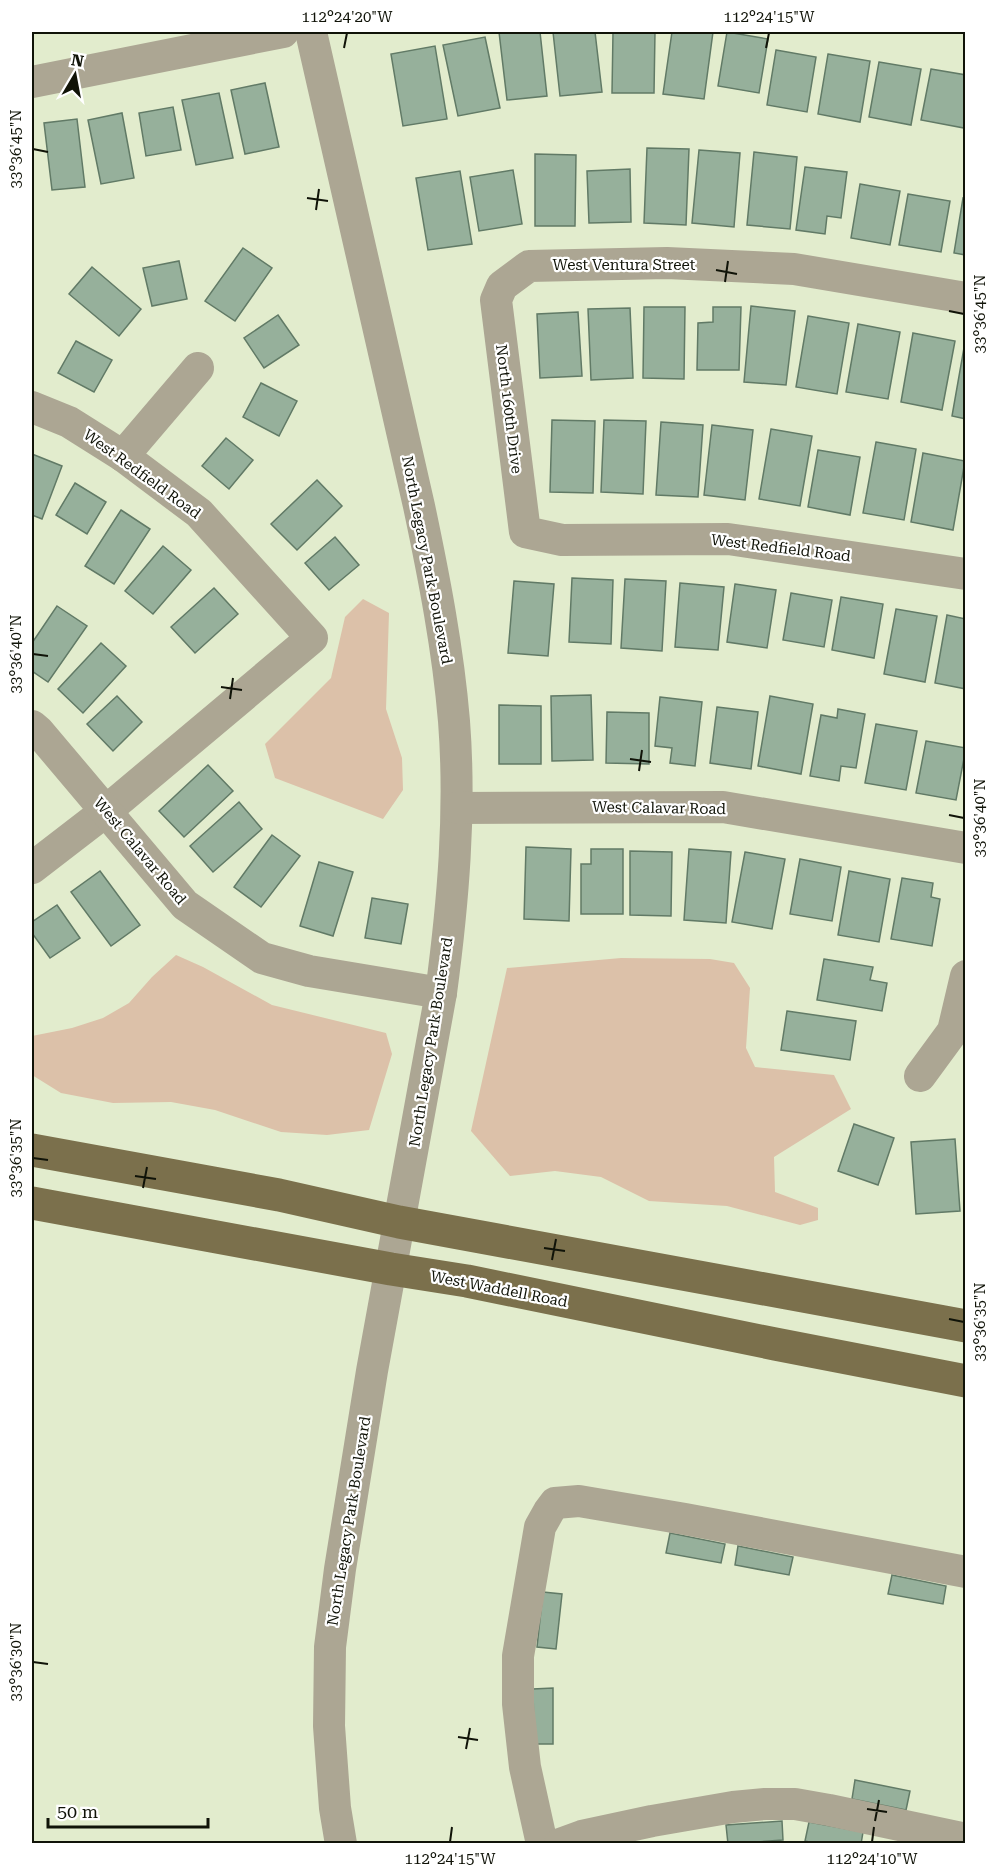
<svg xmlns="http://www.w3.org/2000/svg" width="997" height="1875" font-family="'Roboto Serif',serif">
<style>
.green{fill:#dcc1a9}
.building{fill:#96b09b;stroke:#617a66;stroke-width:1.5}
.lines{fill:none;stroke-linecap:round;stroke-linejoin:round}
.minor{stroke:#aca693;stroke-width:32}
.major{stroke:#7b704c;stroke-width:33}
.ticks{fill:none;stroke:#101308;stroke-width:2}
.labels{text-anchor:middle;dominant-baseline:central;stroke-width:4.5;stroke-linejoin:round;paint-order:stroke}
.street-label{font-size:15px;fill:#101308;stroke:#fff}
.neatline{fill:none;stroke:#101308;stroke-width:2}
.ticks-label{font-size:15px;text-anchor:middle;fill:#101308}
</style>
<rect width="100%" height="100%" fill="#e2eccd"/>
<g class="green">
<path d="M363 599 389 613 386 709 402 758 403 790 383 819 275 778 265 744 331 678 345 617Z"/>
<path d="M176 955 203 967 272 1005 386 1033 392 1054 369 1130 327 1135 281 1132 215 1110 171 1102 113 1103 61 1093 32 1075V1036L72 1028 103 1018 129 1003 152 977Z"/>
<path d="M621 958 710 959 734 963 750 988 746 1048 755 1067 834 1075 851 1109 774 1157 775 1192 818 1208V1220L800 1225 727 1206 649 1201 601 1177 555 1171 510 1176 471 1131 507 968Z"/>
</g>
<g class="building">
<path d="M499 32H540L547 96 507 100Z"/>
<path d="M553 32H595L602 92 560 96Z"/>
<path d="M613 32H655L654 93H612Z"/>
<path d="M672 32H713L704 99 663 94Z"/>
<path d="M727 32 768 39 759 93 718 86Z"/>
<path d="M485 37 500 108 458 116 443 45Z"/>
<path d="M435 46 447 119 403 126 391 54Z"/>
<path d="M776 50 816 57 807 112 767 105Z"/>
<path d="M828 54 870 61 860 122 818 114Z"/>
<path d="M879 62 921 69 911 125 869 117Z"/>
<path d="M931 69 966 75 964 128 921 120Z"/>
<path d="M265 83 279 147 245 154 231 90Z"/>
<path d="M219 93 233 158 196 165 182 100Z"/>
<path d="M173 107 181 150 146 156 139 113Z"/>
<path d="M122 113 134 178 101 184 88 120Z"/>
<path d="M77 119 85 187 52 190 44 123Z"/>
<path d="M647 148 689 149 686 225 644 223Z"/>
<path d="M699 150 740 153 734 227 692 223Z"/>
<path d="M754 152 797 157 790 229 747 225Z"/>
<path d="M535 154 576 155 575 226H535Z"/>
<path d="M805 167 847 172 841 218 827 216 825 234 796 230Z"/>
<path d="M630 169 631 222 589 223 587 171Z"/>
<path d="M513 170 522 224 479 231 470 177Z"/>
<path d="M460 171 472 244 428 250 416 178Z"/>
<path d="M860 184 900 191 890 245 851 238Z"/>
<path d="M908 194 950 201 941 252 899 245Z"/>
<path d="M963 198 966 199V255L954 253Z"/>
<path d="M243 248 272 268 235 321 205 301Z"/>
<path d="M179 261 187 299 152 306 143 268Z"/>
<path d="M92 267 141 309 119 336 69 294Z"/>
<path d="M751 306 795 311 786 385 744 382Z"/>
<path d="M644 307H685L684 379 643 378Z"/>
<path d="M713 307H741L739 370H697L698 323 713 322Z"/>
<path d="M630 308 633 378 591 380 588 309Z"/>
<path d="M578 312 582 376 540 378 537 314Z"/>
<path d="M278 315 299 345 264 368 244 338Z"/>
<path d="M808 316 849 323 837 394 796 387Z"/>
<path d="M858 324 900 332 888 399 846 392Z"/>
<path d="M913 333 955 341 942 410 901 402Z"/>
<path d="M76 341 112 360 94 392 58 373Z"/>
<path d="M965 342 966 343V419L952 416Z"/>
<path d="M261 383 297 401 279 436 243 417Z"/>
<path d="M552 420 595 421 593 493 550 492Z"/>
<path d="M604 420 646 421 643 494 601 492Z"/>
<path d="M661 422 703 425 698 497 656 495Z"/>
<path d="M712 425 753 430 745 500 704 495Z"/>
<path d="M771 429 812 436 800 506 759 499Z"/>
<path d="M226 438 253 460 229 489 202 466Z"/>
<path d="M876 442 916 449 904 520 863 513Z"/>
<path d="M818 450 860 457 850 515 808 507Z"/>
<path d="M923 453 965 461 953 530 911 522Z"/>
<path d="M32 454 62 466 42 519 32 515Z"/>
<path d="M317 480 342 506 297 550 271 524Z"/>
<path d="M75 483 106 502 87 534 56 515Z"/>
<path d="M121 510 150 529 114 584 85 566Z"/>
<path d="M335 537 359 565 329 590 305 563Z"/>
<path d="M163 546 191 570 153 614 125 591Z"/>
<path d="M572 578 613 580 611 644 569 642Z"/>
<path d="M625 579 666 581 662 651 621 648Z"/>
<path d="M514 581 554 584 548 656 508 653Z"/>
<path d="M680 583 724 587 718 650 675 647Z"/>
<path d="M735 584 776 590 767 648 727 642Z"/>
<path d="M214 588 238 614 195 653 171 627Z"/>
<path d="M791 593 832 600 824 647 783 640Z"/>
<path d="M841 597 883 604 874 658 832 650Z"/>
<path d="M57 606 87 626 48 682 32 671V643Z"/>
<path d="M896 609 937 616 925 682 884 674Z"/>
<path d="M947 615 966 619V689L935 683Z"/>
<path d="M101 643 126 666 83 713 58 689Z"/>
<path d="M591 695 593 760 552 761 551 696Z"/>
<path d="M117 696 142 722 113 751 87 724Z"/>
<path d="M770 696 813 704 801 774 758 766Z"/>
<path d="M660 697 702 702 695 766 670 763 672 748 655 746Z"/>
<path d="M499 705 541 706V764H499Z"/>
<path d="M717 707 758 712 751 769 710 763Z"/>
<path d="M838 709 865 714 856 768 841 766 839 781 810 776 821 715 837 718Z"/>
<path d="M607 712 649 713V764L606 763Z"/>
<path d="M876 724 917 731 906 790 865 783Z"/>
<path d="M926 741 966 748 956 800 916 793Z"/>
<path d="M208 765 233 791 184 837 159 811Z"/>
<path d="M239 802 262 829 213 872 190 846Z"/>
<path d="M272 835 300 856 261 907 234 887Z"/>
<path d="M526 847 571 849 569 921 524 919Z"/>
<path d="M591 849H623V914H581V864H591Z"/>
<path d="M689 849 731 852 726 923 684 920Z"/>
<path d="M630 851 672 852 671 916 630 915Z"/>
<path d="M745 852 785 859 772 929 732 922Z"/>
<path d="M800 859 841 867 832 921 790 914Z"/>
<path d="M319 862 353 872 333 936 300 926Z"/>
<path d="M100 871 140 925 111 946 71 892Z"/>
<path d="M849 871 890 879 879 942 838 935Z"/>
<path d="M902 878 933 883 931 897 940 899 932 946 891 939Z"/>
<path d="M372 898 408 904 401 944 365 938Z"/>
<path d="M57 905 80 938 50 958 32 933V922Z"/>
<path d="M824 959 873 967 870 980 887 983 882 1011 817 1000Z"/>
<path d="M787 1011 856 1021 850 1060 781 1050Z"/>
<path d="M854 1124 894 1138 878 1185 838 1171Z"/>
<path d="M955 1139 960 1211 916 1214 911 1142Z"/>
<path d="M670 1533 725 1544 721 1563 666 1553Z"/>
<path d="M738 1546 793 1557 789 1575 735 1565Z"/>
<path d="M892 1575 946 1586 943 1604 888 1594Z"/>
<path d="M543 1592 562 1594 556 1649 537 1647Z"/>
<path d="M553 1688V1744H534L533 1689Z"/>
<path d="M855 1780 910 1791 906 1810 852 1799Z"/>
<path d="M782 1821 783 1840 728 1844 726 1825Z"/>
<path d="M809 1822 863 1832 861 1844H818L805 1841Z"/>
</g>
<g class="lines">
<g class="minor">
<path d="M311 32 419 506C434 577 448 649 454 721 461 812 453 903 441 993L372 1371 340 1569 330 1647 329 1726 335 1808 341 1844"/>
<path d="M32 82 283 32"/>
<path d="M966 298 794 269 667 263 529 266 502 286 496 300 525 532 562 540 728 539 966 574"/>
<path d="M32 407 69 422 123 456 199 513 312 638 106 811 32 868"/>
<path d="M123 456 198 368"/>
<path d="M32 726 39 732 185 905 262 958 309 971 441 993"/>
<path d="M457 808 723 807 966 848"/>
<path d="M920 1076 953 1031 966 976"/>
<path d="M542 1844 525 1767 518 1704V1656L540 1527 549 1511 555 1503 579 1501 685 1519 966 1572"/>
<path d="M560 1844 582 1836 652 1821 733 1807 765 1804H795L829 1810 966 1839"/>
</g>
<g class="major">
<path d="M32 1150 279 1195 399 1222 966 1326"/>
<path d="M32 1203 391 1269 467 1281 775 1344 966 1381"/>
</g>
</g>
<path class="ticks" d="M344 48 347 33M766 48 769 33M33 149 48 152M307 198 328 201M316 210 319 189M716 270 737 274M725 282 728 261M949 311 964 314M33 654 48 656M221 687 242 690M230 699 233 678M630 759 651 762M639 771 642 750M949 815 964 818M33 1158 48 1160M135 1176 156 1179M143 1188 147 1167M544 1248 565 1251M552 1260 556 1239M949 1319 964 1322M33 1662 48 1664M458 1737 478 1740M466 1749 470 1728M867 1809 887 1812M875 1821 879 1800M450 1842 452 1827M872 1842 874 1827"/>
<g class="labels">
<g class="street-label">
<text x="624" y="265">West Ventura Street</text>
<text transform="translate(509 409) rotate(83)">North 160th Drive</text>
<text transform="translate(142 474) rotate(36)">West Redfield Road</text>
<text transform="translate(781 548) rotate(7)">West Redfield Road</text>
<text transform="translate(427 560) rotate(79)">North Legacy Park Boulevard</text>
<text transform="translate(659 808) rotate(1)">West Calavar Road</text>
<text transform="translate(140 851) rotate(50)">West Calavar Road</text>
<text transform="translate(431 1042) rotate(-81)">North Legacy Park Boulevard</text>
<text transform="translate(499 1289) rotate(11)">West Waddell Road</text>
<text transform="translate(349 1521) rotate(-81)">North Legacy Park Boulevard</text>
</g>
</g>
<rect width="997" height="1875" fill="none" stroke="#ffffff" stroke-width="66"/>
<g transform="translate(75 75) rotate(10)" stroke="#ffffff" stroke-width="4.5" paint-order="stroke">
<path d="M0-4.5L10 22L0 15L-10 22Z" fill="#101308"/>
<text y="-9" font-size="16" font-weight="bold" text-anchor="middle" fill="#101308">N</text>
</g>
<path d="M48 1818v9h160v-9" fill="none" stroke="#101308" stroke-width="3"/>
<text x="57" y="1818" font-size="18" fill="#101308" stroke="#ffffff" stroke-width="4.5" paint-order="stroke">50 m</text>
<rect x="33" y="33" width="931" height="1809" class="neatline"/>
<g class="ticks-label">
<text x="347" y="22">112°24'20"W</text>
<text x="769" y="22">112°24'15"W</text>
<text transform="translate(16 149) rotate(-90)" y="5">33°36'45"N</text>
<text transform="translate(980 314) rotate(-90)" y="5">33°36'45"N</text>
<text transform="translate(16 654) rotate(-90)" y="5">33°36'40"N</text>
<text transform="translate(980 818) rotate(-90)" y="5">33°36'40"N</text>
<text transform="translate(16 1158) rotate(-90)" y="5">33°36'35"N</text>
<text transform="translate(980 1322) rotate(-90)" y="5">33°36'35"N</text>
<text transform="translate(16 1662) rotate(-90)" y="5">33°36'30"N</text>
<text x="450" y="1864">112°24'15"W</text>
<text x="872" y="1864">112°24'10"W</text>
</g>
</svg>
